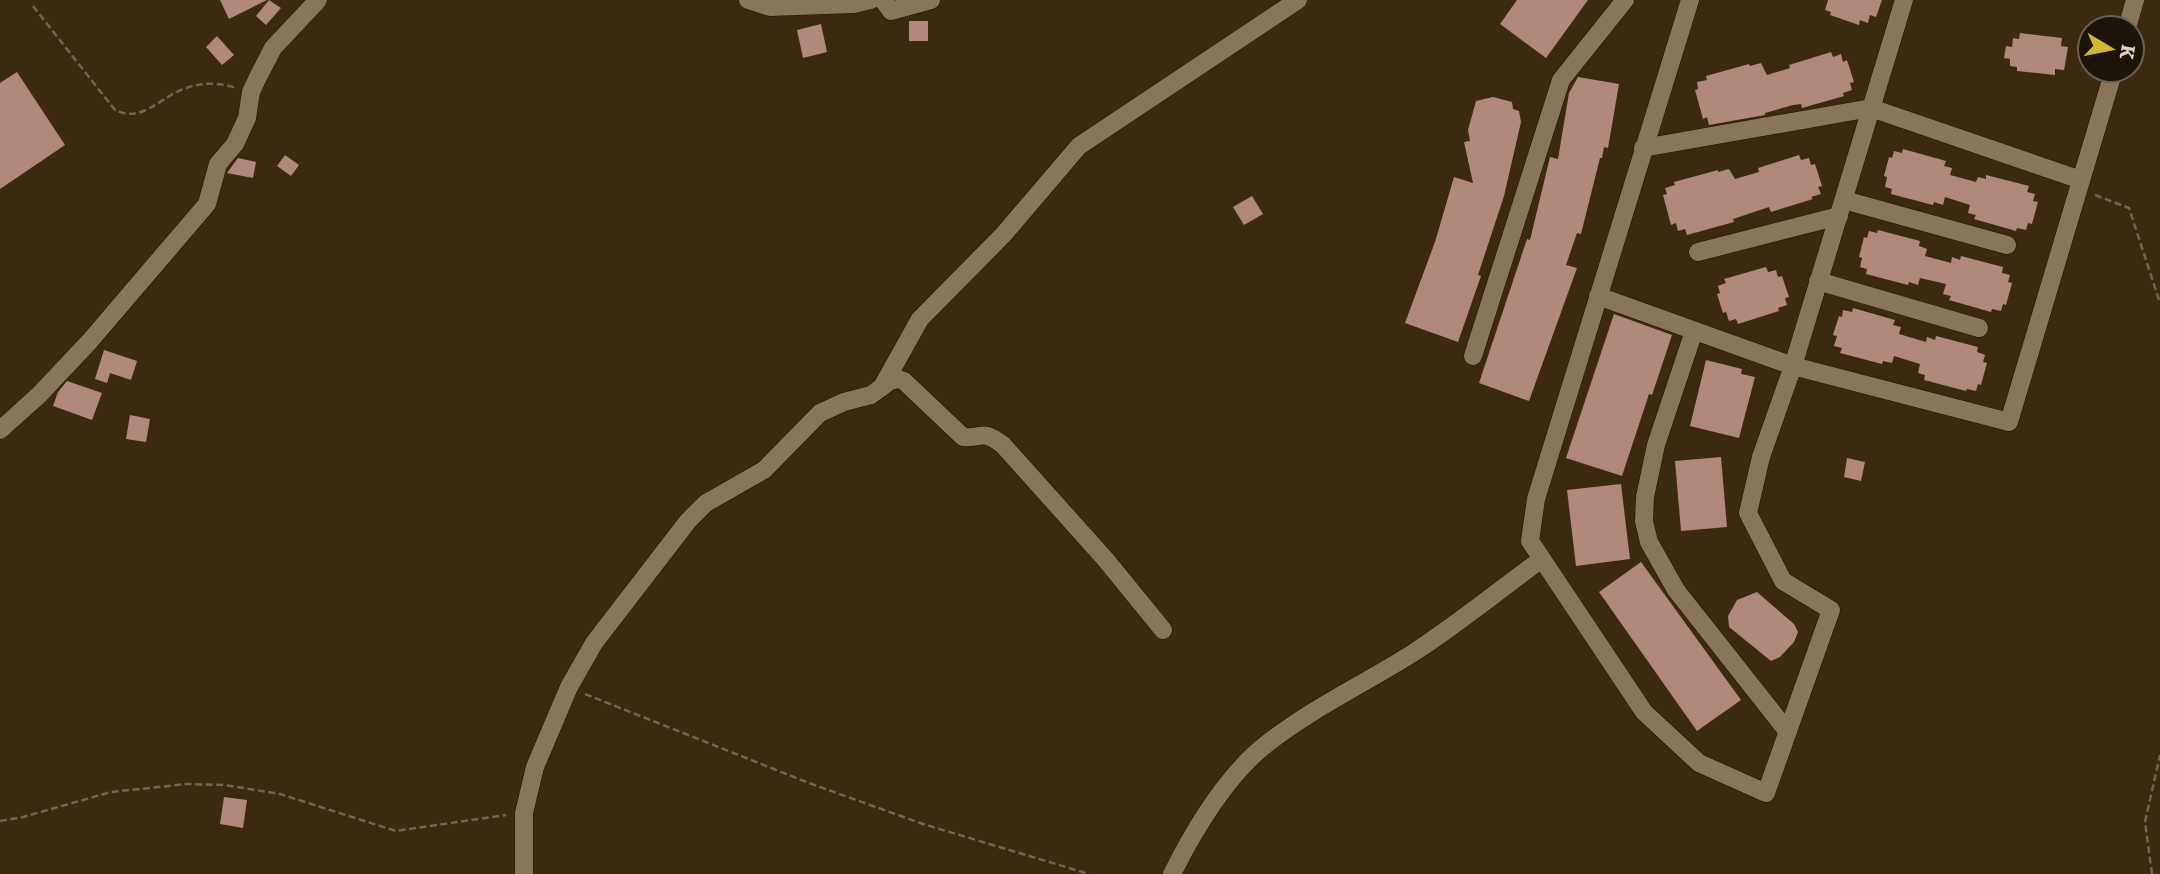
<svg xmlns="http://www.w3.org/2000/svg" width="2160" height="874" font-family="Literata,serif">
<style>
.building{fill:#b0897a}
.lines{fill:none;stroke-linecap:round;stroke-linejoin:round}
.minor-casing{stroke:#1f1301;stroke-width:19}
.path{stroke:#73644b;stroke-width:2.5;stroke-dasharray:7 3.5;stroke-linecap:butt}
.minor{stroke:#897557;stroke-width:18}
</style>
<rect width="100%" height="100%" fill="#3b2a0d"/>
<g class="building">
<path d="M220 0H267L229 19Z"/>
<path d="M269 0 281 8 266 25 256 16Z"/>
<path d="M1517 0H1588L1546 58 1500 24Z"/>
<path d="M1828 0H1882L1876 17 1870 15 1868 23 1860 20 1859 25 1830 15 1831 12 1825 10Z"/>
<rect x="909" y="21" width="19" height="20"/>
<path d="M821 24 827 52 803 58 797 30Z"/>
<path d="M2020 33 2062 38 2061 46 2068 47 2064 70 2055 69V75L2017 71V67L2010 66V59L2004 58 2006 46 2012 47 2013 38 2019 39Z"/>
<path d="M217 36 234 55 222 65 206 47Z"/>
<path d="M1831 52 1833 57 1841 54 1843 62 1847 60 1854 82 1850 83 1852 90 1843 93 1844 96 1802 108 1801 104 1793 105 1765 113V115L1709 125 1707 117 1703 119 1695 90 1698 89 1697 82 1707 80 1706 76 1749 64 1750 66 1761 63 1767 75 1790 68 1789 65Z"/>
<path d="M17 72 65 145 0 189V83Z"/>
<path d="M1578 77 1619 84 1608 148 1604 147 1602 158H1600L1581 234 1577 233 1566 265 1577 268 1529 401 1479 383 1527 239 1530 240 1550 157 1558 159 1569 93Z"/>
<path d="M1493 97 1512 102 1513 109 1519 111 1521 122 1504 196 1478 275 1481 276 1458 342 1405 323 1435 242 1454 177 1473 183 1464 142 1470 141 1468 130 1476 101Z"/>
<path d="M1903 149 1946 161 1944 166 1952 168 1950 175 1976 182 1978 177 1986 179V175L2029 186 2027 192 2035 194 2033 201 2038 202 2032 224 2028 223 2026 230 2017 228 2016 231 1974 219 1976 215 1968 213 1970 205 1945 197 1943 205 1934 202 1933 205 1891 194 1892 189 1885 187 1887 177 1884 176 1889 157 1892 158 1894 151 1902 153Z"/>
<path d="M285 155 299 165 291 176 277 166Z"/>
<path d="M1799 155 1801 160 1809 158 1811 165 1815 164 1822 186 1818 187 1821 194 1811 197 1813 199 1771 212 1769 207 1733 219 1734 222 1687 235 1685 229 1678 231 1676 223 1671 225 1663 195 1667 194 1665 188 1675 185 1674 182 1718 170V172L1729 169 1735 179 1759 172 1758 168Z"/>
<path d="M238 158 256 162 253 178 227 173Z"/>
<path d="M1252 196 1263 214 1244 225 1233 207Z"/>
<path d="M1878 230 1920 241 1919 246 1927 249 1925 256 1951 263 1952 257 1960 260 1961 256 2003 267 2002 273 2010 275 2008 282 2012 283 2006 305 2003 304 2001 311 1992 309 1991 312 1949 300 1951 296 1943 294 1946 284 1920 278 1918 285 1909 282 1908 285 1866 274 1867 269 1860 267 1862 258 1859 257 1864 237 1867 238 1869 231 1877 233Z"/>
<path d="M1766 267 1768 272 1776 270 1778 277 1782 276 1789 297 1785 298 1787 305 1778 308 1779 311 1738 324 1736 319 1729 321 1726 312 1723 313 1717 294 1720 293 1718 286 1726 283 1724 279Z"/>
<path d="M1853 308 1895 320 1893 325 1901 327 1899 334 1926 342 1927 337 1935 340 1936 336 1978 347 1977 352 1985 355 1983 362 1987 363 1981 385 1978 384 1976 391 1967 389 1966 391 1924 380 1925 375 1918 373 1920 364 1894 356 1892 363 1883 361 1882 364 1840 353 1842 348 1834 346 1837 336 1833 335 1839 316 1842 317 1843 310 1852 312Z"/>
<path d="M1614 314 1672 335 1652 395 1649 394 1622 476 1566 458Z"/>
<path d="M104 350 137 361 131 380 110 373 107 383 95 379Z"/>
<path d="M1706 360 1742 369 1741 374 1755 377 1739 438 1690 426Z"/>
<path d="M67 381 102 393 92 420 53 406 58 392Z"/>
<path d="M130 415 150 419 146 442 126 439Z"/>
<path d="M1721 457 1727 527 1681 531 1675 461Z"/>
<path d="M1847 458 1865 462 1861 481 1844 477Z"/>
<path d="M1621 484 1630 559 1576 566 1567 490Z"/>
<path d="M1641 562 1741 700 1697 731 1599 592Z"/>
<path d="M1757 592 1794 624 1798 632 1794 642 1780 657 1771 661 1729 627 1728 616 1737 600Z"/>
<path d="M224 797 247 800 243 828 220 824Z"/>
</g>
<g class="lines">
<defs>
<g id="minor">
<path d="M748 0 770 7 854 4 871 0"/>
<path d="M883 0 891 11 931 0"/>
<path d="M1690 0 1536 499 1530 541 1644 712 1699 763 1766 793 1831 610 1783 581 1748 513 1761 457 1793 366 1904 0"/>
<path d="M2127 28 2135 0"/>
<path d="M1643 148 1871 108 2081 180"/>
<path d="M1844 200 2007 245"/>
<path d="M1698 252 1839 216"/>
<path d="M1818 281 1979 328"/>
<path d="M1598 296 1793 366 2009 422 2114 70"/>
<path d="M1694 331 1656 445 1645 497 1644 521 1649 542 1676 590 1788 732"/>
<path d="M1473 356 1561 80 1625 0"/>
<path d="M882 387 920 319 1003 235 1079 146 1298 0"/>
<path d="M0 430 39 395 89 342 207 204 218 164 235 144 247 118 251 92 258 77 273 48 318 0"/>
<path d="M524 874V813L535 767 569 687 594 643 688 521 706 503 764 470 820 413 844 402 871 395 890 381 898 379 904 381 963 437C985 439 980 428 1003 445L1106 560 1163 630"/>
<path d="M1172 874C1194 830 1226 777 1264 746 1310 709 1364 684 1413 653 1458 624 1499 590 1542 559"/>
</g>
</defs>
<use href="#minor" class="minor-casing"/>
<g class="path">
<path d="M33 6 115 110C141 123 159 99 181 90 199 82 218 82 236 88"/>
<path d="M2095 195 2129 208 2160 303"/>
<path d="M585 694 809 783 923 824 1089 874"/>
<path d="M0 821 23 817 111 792 187 784 225 785 280 794 396 831 506 815"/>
<path d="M2152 874 2145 822 2160 755"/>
</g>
<use href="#minor" class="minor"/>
</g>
<g transform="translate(2111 49) rotate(100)"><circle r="33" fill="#1c1408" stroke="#6a6154" stroke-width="2"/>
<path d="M0-5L12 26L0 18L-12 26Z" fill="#d0b837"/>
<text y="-10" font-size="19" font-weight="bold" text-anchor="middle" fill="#e0d5c5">K</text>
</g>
</svg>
